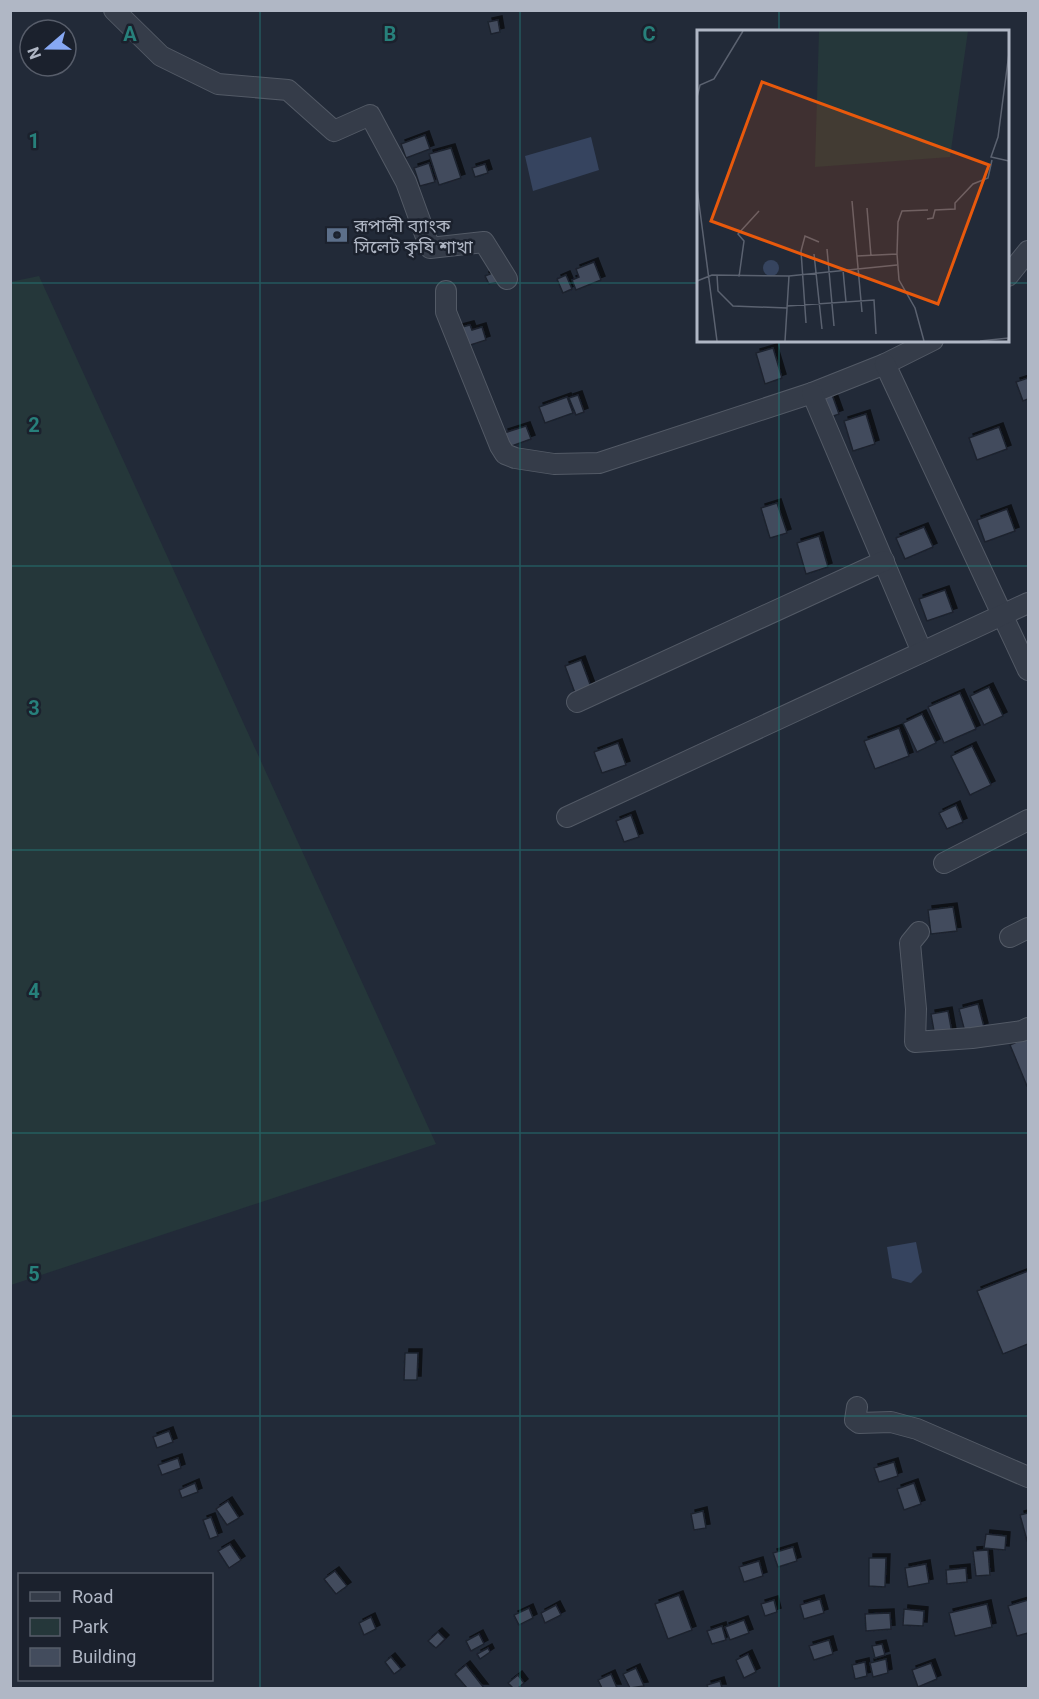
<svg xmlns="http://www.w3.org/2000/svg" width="1039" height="1699" font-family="Roboto,'Noto Sans Bengali',sans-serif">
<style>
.green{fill:#25373a}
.water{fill:#36445f}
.building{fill:#434c5d;stroke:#1d232f;stroke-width:1.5;filter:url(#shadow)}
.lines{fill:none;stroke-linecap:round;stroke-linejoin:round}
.minor-casing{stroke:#535a66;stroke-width:22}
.minor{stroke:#353c49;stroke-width:20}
.grid{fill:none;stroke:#27807b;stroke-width:1.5;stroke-opacity:0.55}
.labels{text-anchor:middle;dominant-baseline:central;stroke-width:5;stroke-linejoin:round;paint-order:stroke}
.poi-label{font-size:18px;fill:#b0b7c5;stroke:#1b212d;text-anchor:start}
.inset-road{fill:none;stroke:#5b6270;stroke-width:1.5}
.view{fill:#e8590c;fill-opacity:0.15;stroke:#e8590c;stroke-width:3}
.inset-edge{fill:none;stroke:#b0b7c5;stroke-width:3}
.grid-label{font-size:20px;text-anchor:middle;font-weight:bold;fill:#27807b;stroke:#1b212d;stroke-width:5;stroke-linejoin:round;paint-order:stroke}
</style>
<defs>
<filter id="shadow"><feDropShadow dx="4" dy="-4" stdDeviation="0" flood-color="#0009"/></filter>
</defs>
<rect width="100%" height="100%" fill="#222a38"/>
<path class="green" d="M39 276 436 1144 11 1285 10 282Z"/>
<g class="water">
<path d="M591 137 599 170 533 191 525 156Z"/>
<path d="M916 1242 922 1272 911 1283 892 1278 887 1247Z"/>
</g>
<g class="building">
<path d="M498 20 500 32 491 34 488 22Z"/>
<path d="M425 135 430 149 406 158 401 144Z"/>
<path d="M451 148 461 178 439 185 429 154Z"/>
<path d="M429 163 435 182 420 186 414 168Z"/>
<path d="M485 164 488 173 475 177 472 168Z"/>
<path d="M594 262 601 280 576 290 572 280 579 277 576 269Z"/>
<path d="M495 272 499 282 489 284 485 276Z"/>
<path d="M566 275 572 289 563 293 557 279Z"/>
<path d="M470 325 472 330 482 327 486 340 464 347 458 328Z"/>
<path d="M773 348 782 378 765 384 756 353Z"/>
<path d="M1028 378V399L1023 401 1016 382Z"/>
<path d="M830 389 839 414 828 418 820 393Z"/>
<path d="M578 395 584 412 576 415 569 398Z"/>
<path d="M567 397 573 413 545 423 539 407Z"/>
<path d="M866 414 875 444 853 451 844 421Z"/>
<path d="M526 426 531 439 509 447 504 433Z"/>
<path d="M999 427 1007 449 977 460 969 438Z"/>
<path d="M777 503 787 533 770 538 761 508Z"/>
<path d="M1007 509 1015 531 985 542 977 520Z"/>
<path d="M924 527 933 547 905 559 896 538Z"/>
<path d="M819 536 828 567 806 574 797 543Z"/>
<path d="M945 590 953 612 927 621 919 599Z"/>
<path d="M581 660 591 687 575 693 565 666Z"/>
<path d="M989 687 1003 716 984 725 970 696Z"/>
<path d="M960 693 976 729 944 743 928 707Z"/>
<path d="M922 714 936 743 917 752 903 723Z"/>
<path d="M899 728 909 756 875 769 864 741Z"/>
<path d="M618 743 626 765 602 773 594 752Z"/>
<path d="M972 746 991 785 970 795 951 756Z"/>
<path d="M956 805 963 822 947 829 939 813Z"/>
<path d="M631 815 639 837 624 842 616 821Z"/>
<path d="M953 907 957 931 931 934 928 910Z"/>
<path d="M978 1004 984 1027 965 1032 959 1009Z"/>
<path d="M948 1011 952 1033 935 1037 931 1014Z"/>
<path d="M1028 1037V1086H1027L1010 1045Z"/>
<path d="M1028 1271V1344L1003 1354 977 1291Z"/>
<path d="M405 1353H418L417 1380H404Z"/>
<path d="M169 1431 173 1442 157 1448 153 1437Z"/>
<path d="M178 1458 181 1468 162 1475 158 1465Z"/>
<path d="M894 1462 898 1476 879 1482 874 1468Z"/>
<path d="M195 1483 198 1492 182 1498 179 1490Z"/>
<path d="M914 1483 921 1504 904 1510 897 1489Z"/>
<path d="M228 1501 239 1518 227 1525 216 1509Z"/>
<path d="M703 1511 706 1528 694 1530 691 1514Z"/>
<path d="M1028 1513V1544L1020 1515Z"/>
<path d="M211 1517 218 1536 210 1539 203 1520Z"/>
<path d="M986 1534 1006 1536 1005 1550 984 1548Z"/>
<path d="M230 1544 241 1560 229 1568 218 1551Z"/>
<path d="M793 1547 797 1561 778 1567 773 1553Z"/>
<path d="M988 1550 990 1575 976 1576 973 1551Z"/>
<path d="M869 1558H886L885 1587 869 1586Z"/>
<path d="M759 1561 763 1576 744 1582 739 1567Z"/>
<path d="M926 1564 929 1583 908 1587 905 1568Z"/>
<path d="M966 1568 967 1582 947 1584 946 1570Z"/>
<path d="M335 1571 347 1586 336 1594 324 1579Z"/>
<path d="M679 1595 692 1630 668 1639 655 1604Z"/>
<path d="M820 1599 824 1613 804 1619 800 1605Z"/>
<path d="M774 1600 777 1612 765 1616 761 1604Z"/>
<path d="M1028 1600V1633L1017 1636 1008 1606Z"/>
<path d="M987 1604 992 1627 955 1636 949 1613Z"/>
<path d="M556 1605 561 1615 545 1623 541 1613Z"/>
<path d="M529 1608 533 1618 519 1625 514 1615Z"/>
<path d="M904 1609 924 1611 923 1626 903 1625Z"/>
<path d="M890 1613 891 1629 866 1631 865 1614Z"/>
<path d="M371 1617 376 1629 364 1635 359 1623Z"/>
<path d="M744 1620 749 1633 730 1640 725 1627Z"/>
<path d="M722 1626 726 1640 712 1644 707 1631Z"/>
<path d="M438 1632 445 1639 436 1648 428 1641Z"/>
<path d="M479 1634 484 1644 471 1651 466 1641Z"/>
<path d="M829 1640 833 1654 814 1660 809 1646Z"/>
<path d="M882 1644 885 1655 875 1658 872 1646Z"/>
<path d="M488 1648 490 1652 480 1659 477 1654Z"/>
<path d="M748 1654 756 1672 744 1678 736 1660Z"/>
<path d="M391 1657 401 1669 394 1674 385 1662Z"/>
<path d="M886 1659 888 1673 873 1677 870 1663Z"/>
<path d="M865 1662 867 1676 855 1679 852 1665Z"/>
<path d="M931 1663 937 1679 918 1687 912 1670Z"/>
<path d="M466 1665 484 1688H467L455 1674Z"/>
<path d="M636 1668 644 1686 630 1688 623 1674Z"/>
<path d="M611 1674 617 1688H602L598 1680Z"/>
<path d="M518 1675 524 1683 518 1688H513L508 1683Z"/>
<path d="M720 1681 722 1688H708L707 1685Z"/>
</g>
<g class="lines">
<defs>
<g id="minor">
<path d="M114 10 161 56 218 84 288 90 334 131 370 115 406 182 430 248 484 242 507 279"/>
<path d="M1008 276 1028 251"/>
<path d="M446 291V312L500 446 505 454 515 458 554 464 599 463 812 393 885 364 933 340"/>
<path d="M885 364 1028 670"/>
<path d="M812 393 922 652"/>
<path d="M577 702 884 561"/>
<path d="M567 817 1028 603"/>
<path d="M944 863 1028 820"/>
<path d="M919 932 910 943 916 1009 915 1042 972 1038 1022 1031 1028 1028"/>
<path d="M1010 937 1028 928"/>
<path d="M857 1407 855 1420 859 1423 891 1422 917 1429 1028 1477"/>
</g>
</defs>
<use href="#minor" class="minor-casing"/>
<use href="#minor" class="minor"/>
</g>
<path class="grid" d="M260 10V1688M520 10V1688M779 10V32M10 283H698M1008 283H1028M779 340V1688M10 566H1028M10 850H1028M10 1133H1028M10 1416H1028"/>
<defs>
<symbol id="bank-bare" viewBox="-9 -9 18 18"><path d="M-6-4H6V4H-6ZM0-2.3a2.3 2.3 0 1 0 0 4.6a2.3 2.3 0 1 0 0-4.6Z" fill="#5c6f8a" stroke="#1b212d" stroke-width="2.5" paint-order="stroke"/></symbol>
</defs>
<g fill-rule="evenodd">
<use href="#bank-bare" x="322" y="220" width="30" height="30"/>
</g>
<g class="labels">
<g class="poi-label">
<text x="354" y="225">রূপালী ব্যাংক<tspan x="354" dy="21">সিলেট কৃষি শাখা</tspan></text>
</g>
</g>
<g transform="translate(697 30)">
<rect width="312" height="312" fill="#222a38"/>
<path d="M122 1H271L253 127 118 137Z" fill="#25373a"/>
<path d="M66 238a8 8 0 1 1 16 0a8 8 0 1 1-16 0Z" fill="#36445f"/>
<path class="inset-road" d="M312 23 301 107 294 127 312 131M0 67 3 55 17 49 46 1M0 158 20 311M155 171 165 282M170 178 174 226M230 189 236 188 238 180 258 179V173L276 154 291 148 295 130M130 219 137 296M117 224 125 299M160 226 200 224M146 240 149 272M20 245 21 261 36 276 90 278M42 247 47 211 41 204 62 181M0 251 15 245 92 246 200 235M90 276 177 270 179 304M109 293 104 221 108 206 122 212M88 311 92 246M227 311 218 278 202 250 200 224 201 192 205 181 231 180M283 311 311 308V311"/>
<path class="view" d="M65 52 292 135 241 274 14 191Z"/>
<rect width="312" height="312" class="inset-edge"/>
</g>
<g class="grid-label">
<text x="130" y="41">A</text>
<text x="390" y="41">B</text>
<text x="649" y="41">C</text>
<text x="34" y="148">1</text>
<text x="34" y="432">2</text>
<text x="34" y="715">3</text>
<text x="34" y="998">4</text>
<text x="34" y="1281">5</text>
</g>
<rect width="1039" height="1699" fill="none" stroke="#b0b7c5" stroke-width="24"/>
<rect x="18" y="1573" width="195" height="108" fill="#1b212d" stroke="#575d6a" stroke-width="1.5"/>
<rect x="30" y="1592" width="30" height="9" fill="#353c49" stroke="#575d6a" stroke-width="1.5"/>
<text x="72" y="1603" font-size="18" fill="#b0b7c5">Road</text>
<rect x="30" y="1618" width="30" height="18" fill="#25373a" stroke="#575d6a" stroke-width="1.5"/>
<text x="72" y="1633" font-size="18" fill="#b0b7c5">Park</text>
<rect x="30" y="1648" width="30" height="18" fill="#434c5d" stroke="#575d6a" stroke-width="1.5"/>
<text x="72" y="1663" font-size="18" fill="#b0b7c5">Building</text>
<g transform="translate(48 48) rotate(250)"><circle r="28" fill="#1b212d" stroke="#575d6a" stroke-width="1.5"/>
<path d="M0-4.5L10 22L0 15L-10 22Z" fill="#87a8f3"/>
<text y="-9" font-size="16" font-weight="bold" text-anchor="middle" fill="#b0b7c5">N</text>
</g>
</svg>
